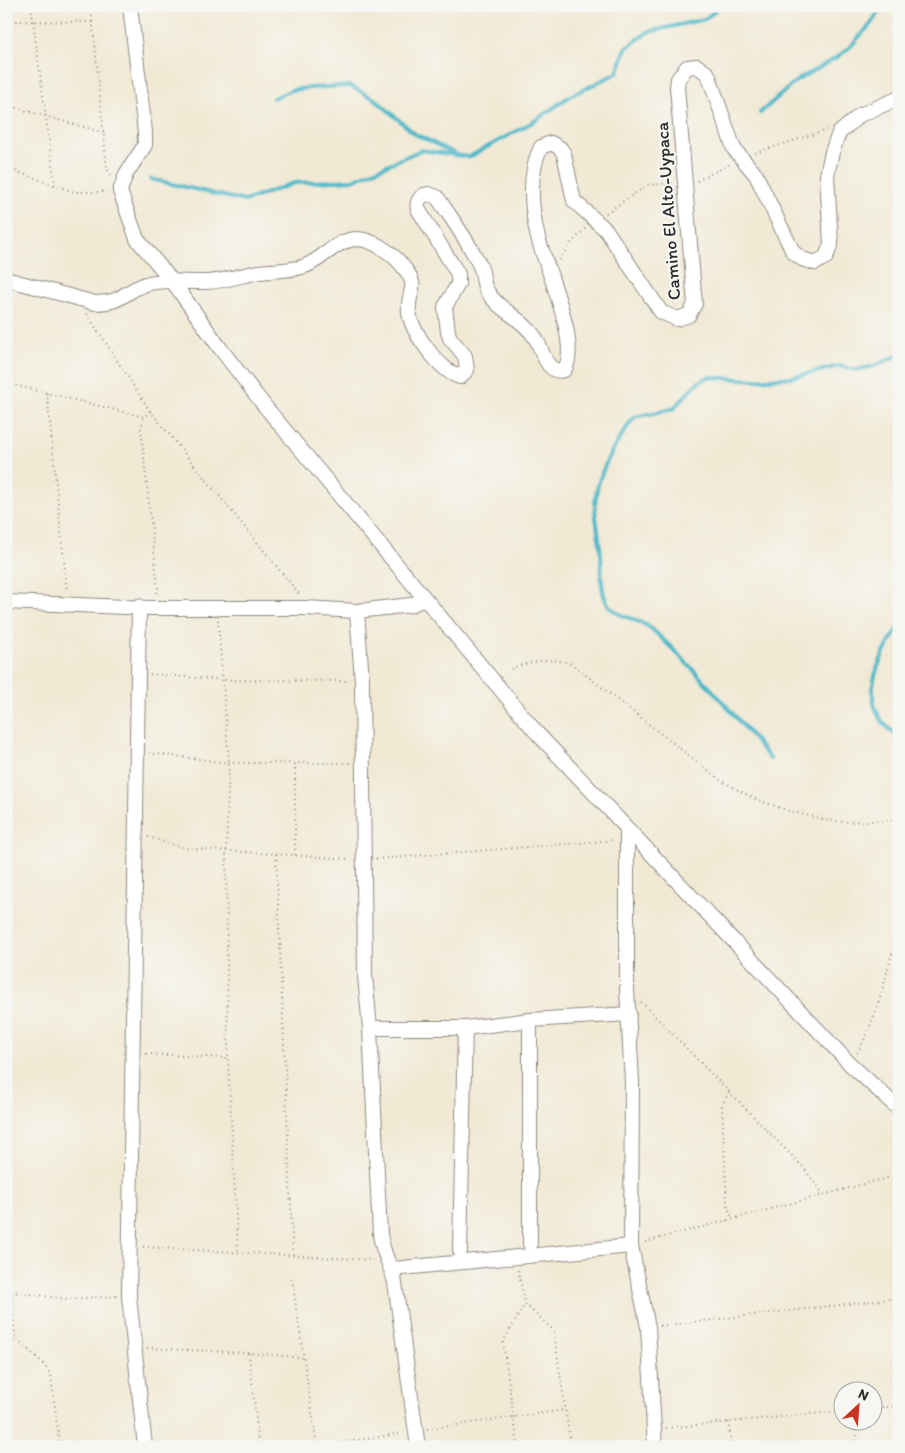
<svg xmlns="http://www.w3.org/2000/svg" width="905" height="1453" font-family="Itim,sans-serif">
<style>
.lines{fill:none;stroke-linecap:round;stroke-linejoin:round}
.stream{stroke:#4db8c9;stroke-width:4}
.minor-casing{stroke:#8e8a80;stroke-width:16}
.path{stroke:#8e8a80;stroke-width:2;stroke-dasharray:1 4;stroke-linecap:butt}
.minor{stroke:#fff;stroke-width:14}
.labels{text-anchor:middle;dominant-baseline:central;stroke-width:4.5;stroke-linejoin:round;paint-order:stroke}
.street-label{font-size:18px;fill:#2b2b2b;stroke:#f6f6f2}
</style>
<rect width="100%" height="100%" fill="#f6f6f2"/>
<filter id="ink" filterUnits="userSpaceOnUse"><feTurbulence type="fractalNoise" baseFrequency=".02" numOctaves="2"/><feDisplacementMap in="SourceGraphic" scale="10" xChannelSelector="R" yChannelSelector="G"/><feConvolveMatrix kernelMatrix="1 2 1 2 8 2 1 2 1" color-interpolation-filters="sRGB"/></filter>
<filter id="wash" filterUnits="userSpaceOnUse"><feTurbulence type="fractalNoise" baseFrequency=".0096" numOctaves="4" result="noise"/><feDisplacementMap in="SourceGraphic" scale="20" xChannelSelector="R" yChannelSelector="G"/><feGaussianBlur stdDeviation="1.12" result="paint"/><feColorMatrix in="noise" values="0 0 0 0 0 0 0 0 0 0 0 0 0 0 0 0 0 1.4 0 .05"/><feComposite in="paint" operator="in"/></filter>
<g filter="url(#wash)">
<rect width="100%" height="100%" fill="#f1e9d4"/>
<g class="lines">
<g class="stream">
<path d="M273 98 292 90 308 88 350 86 375 99 415 134 456 154"/>
<path d="M760 113 796 81 839 56 851 46 871 24 882 6"/>
<path d="M151 179 245 201 294 183 353 180 421 150 469 157 533 122 570 96 617 73 626 48 648 32 705 19 721 6"/>
<path d="M899 627C882 653 860 691 882 721 886 727 893 732 899 737"/>
<path d="M770 759C734 713 696 670 653 630 639 617 615 619 606 601 600 588 602 570 601 556 600 539 596 523 595 507 595 474 616 443 634 417L673 409 696 384 708 377 756 380 792 377 840 366 856 370 874 366 899 355"/>
</g>
</g>
</g>
<g filter="url(#ink)">
<g class="lines">
<defs>
<g id="minor">
<path d="M130 6 145 132V145L126 174 120 191 137 239 173 282 220 348 263 404 536 732 850 1064 899 1109"/>
<path d="M6 279 95 303C124 302 120 294 143 285 162 278 187 283 207 282 225 281 242 275 259 272 274 270 291 271 305 266 324 259 336 239 358 239 375 240 395 255 405 269 420 288 407 291 409 311 410 331 441 372 460 377L467 370 465 356 450 338 448 332 445 307 458 284V274L418 209C416 201 421 195 428 194L437 197C452 219 469 242 480 266 484 274 482 283 487 291 498 310 522 318 534 336 543 348 545 375 564 370 582 346 544 263 537 234 531 206 528 173 541 147L551 143 560 148 564 154 574 201 606 230 661 312 677 319 689 315 695 304 677 87 678 79 687 67 697 66 708 74 734 149 756 175 793 252 802 259 815 263 826 257 831 244 827 175 832 152 839 133 860 115 899 98"/>
<path d="M6 602 150 608H305L357 611"/>
<path d="M139 606 129 1296 145 1447"/>
<path d="M627 831V989L632 1083 631 1246 648 1327 655 1447"/>
<path d="M370 1028H465L530 1020 629 1014"/>
<path d="M530 1244V1020"/>
<path d="M460 1251 465 1028"/>
<path d="M392 1269 631 1246"/>
<path d="M418 1447 395 1283C391 1265 382 1252 380 1234L370 1028 365 976 362 681 357 611 411 605 424 599"/>
</g>
</defs>
<use href="#minor" class="minor-casing"/>
<g class="path">
<path d="M31 6 55 185"/>
<path d="M91 6 107 169 112 176"/>
<path d="M6 19 16 21 93 22"/>
<path d="M6 105 105 133"/>
<path d="M755 153 827 130"/>
<path d="M6 168 74 192H107"/>
<path d="M697 181 730 164"/>
<path d="M606 213 648 185 673 183"/>
<path d="M559 260 570 244 586 228"/>
<path d="M87 314 150 411 300 595"/>
<path d="M6 383 144 417"/>
<path d="M47 393 67 592"/>
<path d="M150 411 144 417 141 429 158 588 157 594"/>
<path d="M218 620 229 763 226 851 228 1058 238 1254"/>
<path d="M511 669C530 661 553 657 572 664L720 780 753 798 789 811 826 820 844 822 899 820"/>
<path d="M150 674 224 680 350 681"/>
<path d="M149 753 229 763H351"/>
<path d="M148 837 184 848 351 859"/>
<path d="M276 854 293 1257"/>
<path d="M295 855V763"/>
<path d="M376 859 615 840"/>
<path d="M641 1002 803 1167 823 1194"/>
<path d="M857 1053C878 1018 888 966 899 927"/>
<path d="M146 1054 228 1058"/>
<path d="M729 1092 722 1106 727 1203 732 1219"/>
<path d="M645 1242 887 1178H899"/>
<path d="M143 1247 373 1260"/>
<path d="M518 1270 525 1304 551 1328 554 1333 571 1447"/>
<path d="M292 1279 317 1446"/>
<path d="M6 1291 68 1299 117 1296"/>
<path d="M11 1291 15 1338 42 1362 51 1375 60 1447"/>
<path d="M660 1326 899 1298"/>
<path d="M147 1348 249 1353 304 1358"/>
<path d="M249 1353 259 1447"/>
<path d="M6 1355 15 1338"/>
<path d="M872 1408 899 1406"/>
<path d="M855 1420 858 1447"/>
<path d="M728 1422 732 1447"/>
<path d="M666 1428 842 1411"/>
<path d="M427 1429 565 1410"/>
<path d="M314 1447 403 1433"/>
<path d="M518 1447 503 1342 525 1304"/>
</g>
<use href="#minor" class="minor"/>
</g>
</g>
<g class="labels">
<g class="street-label">
<text transform="translate(668 211) rotate(-94)">Camino El Alto-Uypaca</text>
</g>
</g>
<rect width="905" height="1453" fill="none" stroke="#f6f6f2" stroke-width="25"/>
<g transform="translate(858 1406) rotate(26)"><circle r="24" fill="#f6f6f2" stroke="#a5a5a2"/>
<path d="M0-4L9 19L0 12L-9 19Z" fill="#c8321e"/>
<text y="-8" font-size="14" font-weight="bold" text-anchor="middle" fill="#2b2b2b">N</text>
</g>
</svg>
